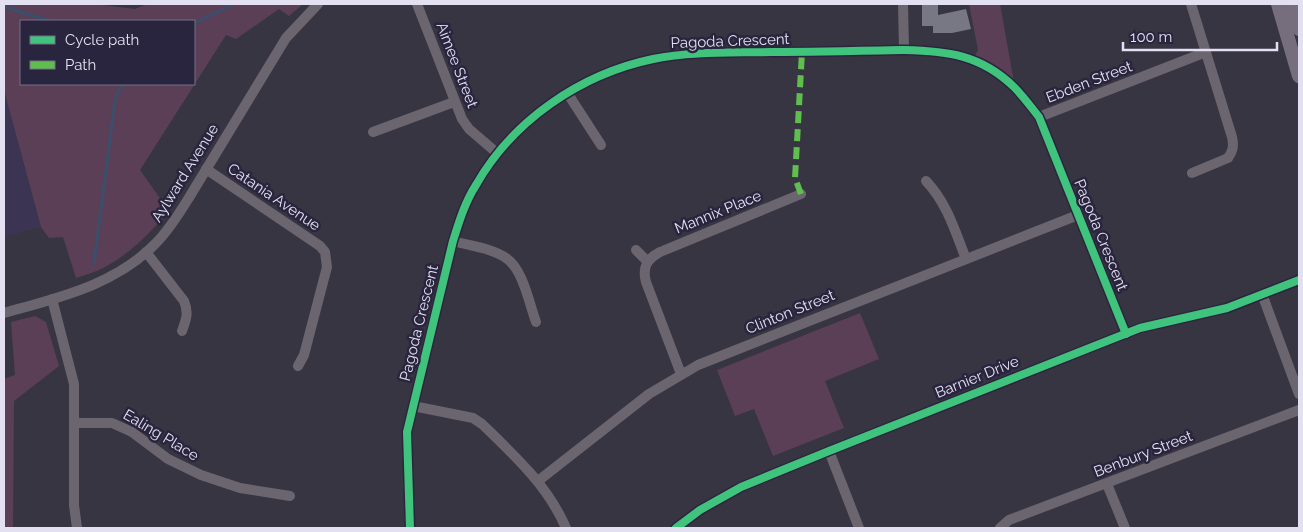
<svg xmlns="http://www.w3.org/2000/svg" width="1303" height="532" font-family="Raleway,sans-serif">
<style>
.built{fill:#3b3452}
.green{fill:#5a3f57;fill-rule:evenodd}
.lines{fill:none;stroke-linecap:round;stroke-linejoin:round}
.stream{stroke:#3a4f6c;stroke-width:3}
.building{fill:#777883}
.minor{stroke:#6b6570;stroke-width:10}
.major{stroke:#766e7d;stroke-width:14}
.quiet{stroke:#5fbe4e;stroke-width:6;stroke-dasharray:12 6;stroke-linecap:butt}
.cycleway-casing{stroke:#2a253e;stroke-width:11}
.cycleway{stroke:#40c37c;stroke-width:8}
.labels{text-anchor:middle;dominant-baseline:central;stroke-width:5;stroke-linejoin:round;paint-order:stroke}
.street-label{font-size:15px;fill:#e3e0f1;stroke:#2a253e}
</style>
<rect width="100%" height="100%" fill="#383542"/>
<path class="built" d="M4 90 41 227 4 237Z"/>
<g class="green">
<path d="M4 4H95L135 9 147 4H303L289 16 279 9 236 39 226 35 140 170 169 211C151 232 130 254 105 267 96 272 85 275 76 278L63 237 49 238 41 227 4 90ZM194 21V84H21V21Z"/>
<path d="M969 4H1000L1015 88 973 60 978 50Z"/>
<path d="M860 313 879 359 825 381 844 428 773 456 754 409 735 416 717 370Z"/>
<path d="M35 316 46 322 59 366 14 401 13 528H4V379L15 375 11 322Z"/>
</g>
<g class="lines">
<g class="stream">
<path d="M4 7 50 21"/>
<path d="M194 23 235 4"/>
<path d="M94 263 115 100 122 84"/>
</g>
</g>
<path class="building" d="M922 4H938V15L966 9 971 29 952 33H933V26H922Z"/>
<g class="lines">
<g class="minor">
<path d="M417 4 462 119 469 129 497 153"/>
<path d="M903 4 904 50"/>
<path d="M1191 4 1232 137C1234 146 1233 151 1228 158L1192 173"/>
<path d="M568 94 601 145"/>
<path d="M1039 117 1206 52"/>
<path d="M373 132 454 102"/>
<path d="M206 169 320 246 325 252 327 267 304 355 298 366"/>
<path d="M926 181C947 203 955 231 966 259"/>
<path d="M453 241C470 246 492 248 506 258 523 269 529 303 536 322"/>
<path d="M636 250 647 261"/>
<path d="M146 252 184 301C189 313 186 320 182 331"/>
<path d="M1262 294 1299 394"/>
<path d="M52 299 74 384V505L77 528"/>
<path d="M4 313C57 298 116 285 156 243 170 229 180 212 190 196L286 38 318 4"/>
<path d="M681 374 646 282C642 267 647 259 660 252L801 194"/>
<path d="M413 406 473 418 482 424C515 456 548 486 566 528"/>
<path d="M75 423H112L132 432 168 459 201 475 240 488 290 496"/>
<path d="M829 451 859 528"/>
<path d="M538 481 649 394 698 365 1078 215"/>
<path d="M1107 484 1125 528"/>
<path d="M410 528 407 432 453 241C459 222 465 202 476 185 513 120 581 74 653 59 692 51 732 53 771 52 815 52 859 51 904 50 948 51 981 55 1014 87 1023 96 1031 107 1039 117L1126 334"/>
<path d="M676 528 700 510 741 487 829 451 1140 328 1227 308 1299 280"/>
<path d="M1000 528 1009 520 1299 410"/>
</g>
<g class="major">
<path d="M1278 4 1299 76"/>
<path d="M1292 4 1299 29"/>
</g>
<path class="quiet" d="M801 194 795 178 802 52"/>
<defs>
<g id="cycleway">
<path d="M410 528 407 432 453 241C459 222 465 202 476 185 513 120 581 74 653 59 692 51 732 53 771 52 815 52 859 51 904 50 948 51 981 55 1014 87 1023 96 1031 107 1039 117L1126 334"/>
<path d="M676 528 700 510 741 487 829 451 1140 328 1227 308 1299 280"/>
</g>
</defs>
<use href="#cycleway" class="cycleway-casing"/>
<use href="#cycleway" class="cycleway"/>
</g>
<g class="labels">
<g class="street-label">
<text transform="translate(730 41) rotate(-2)">Pagoda Crescent</text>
<text transform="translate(457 65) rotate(69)">Aimee Street</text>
<text transform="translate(1089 82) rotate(-21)">Ebden Street</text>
<text transform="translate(185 173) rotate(-58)">Aylward Avenue</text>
<text transform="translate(274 197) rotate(34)">Catania Avenue</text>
<text transform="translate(718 212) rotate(-22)">Mannix Place</text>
<text transform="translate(1101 235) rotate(68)">Pagoda Crescent</text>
<text transform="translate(790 312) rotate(-22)">Clinton Street</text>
<text transform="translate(419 323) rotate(-76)">Pagoda Crescent</text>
<text transform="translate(977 377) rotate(-22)">Barnier Drive</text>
<text transform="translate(161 435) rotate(31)">Ealing Place</text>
<text transform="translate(1143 454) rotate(-21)">Benbury Street</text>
</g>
</g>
<rect width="1303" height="532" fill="none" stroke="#e3e0f1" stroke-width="10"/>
<rect x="20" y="20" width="175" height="65" fill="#2a253e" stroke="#747086"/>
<rect x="30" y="36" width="25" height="8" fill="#40c37c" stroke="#747086"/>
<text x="65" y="45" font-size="15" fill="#e3e0f1">Cycle path</text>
<rect x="30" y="61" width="25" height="8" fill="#5fbe4e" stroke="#747086"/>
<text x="65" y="70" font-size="15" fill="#e3e0f1">Path</text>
<path d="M1123 42v8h154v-8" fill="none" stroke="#e3e0f1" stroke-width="2.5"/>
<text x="1130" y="42" font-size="15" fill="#e3e0f1" stroke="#2a253e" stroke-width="4" paint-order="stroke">100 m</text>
</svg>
